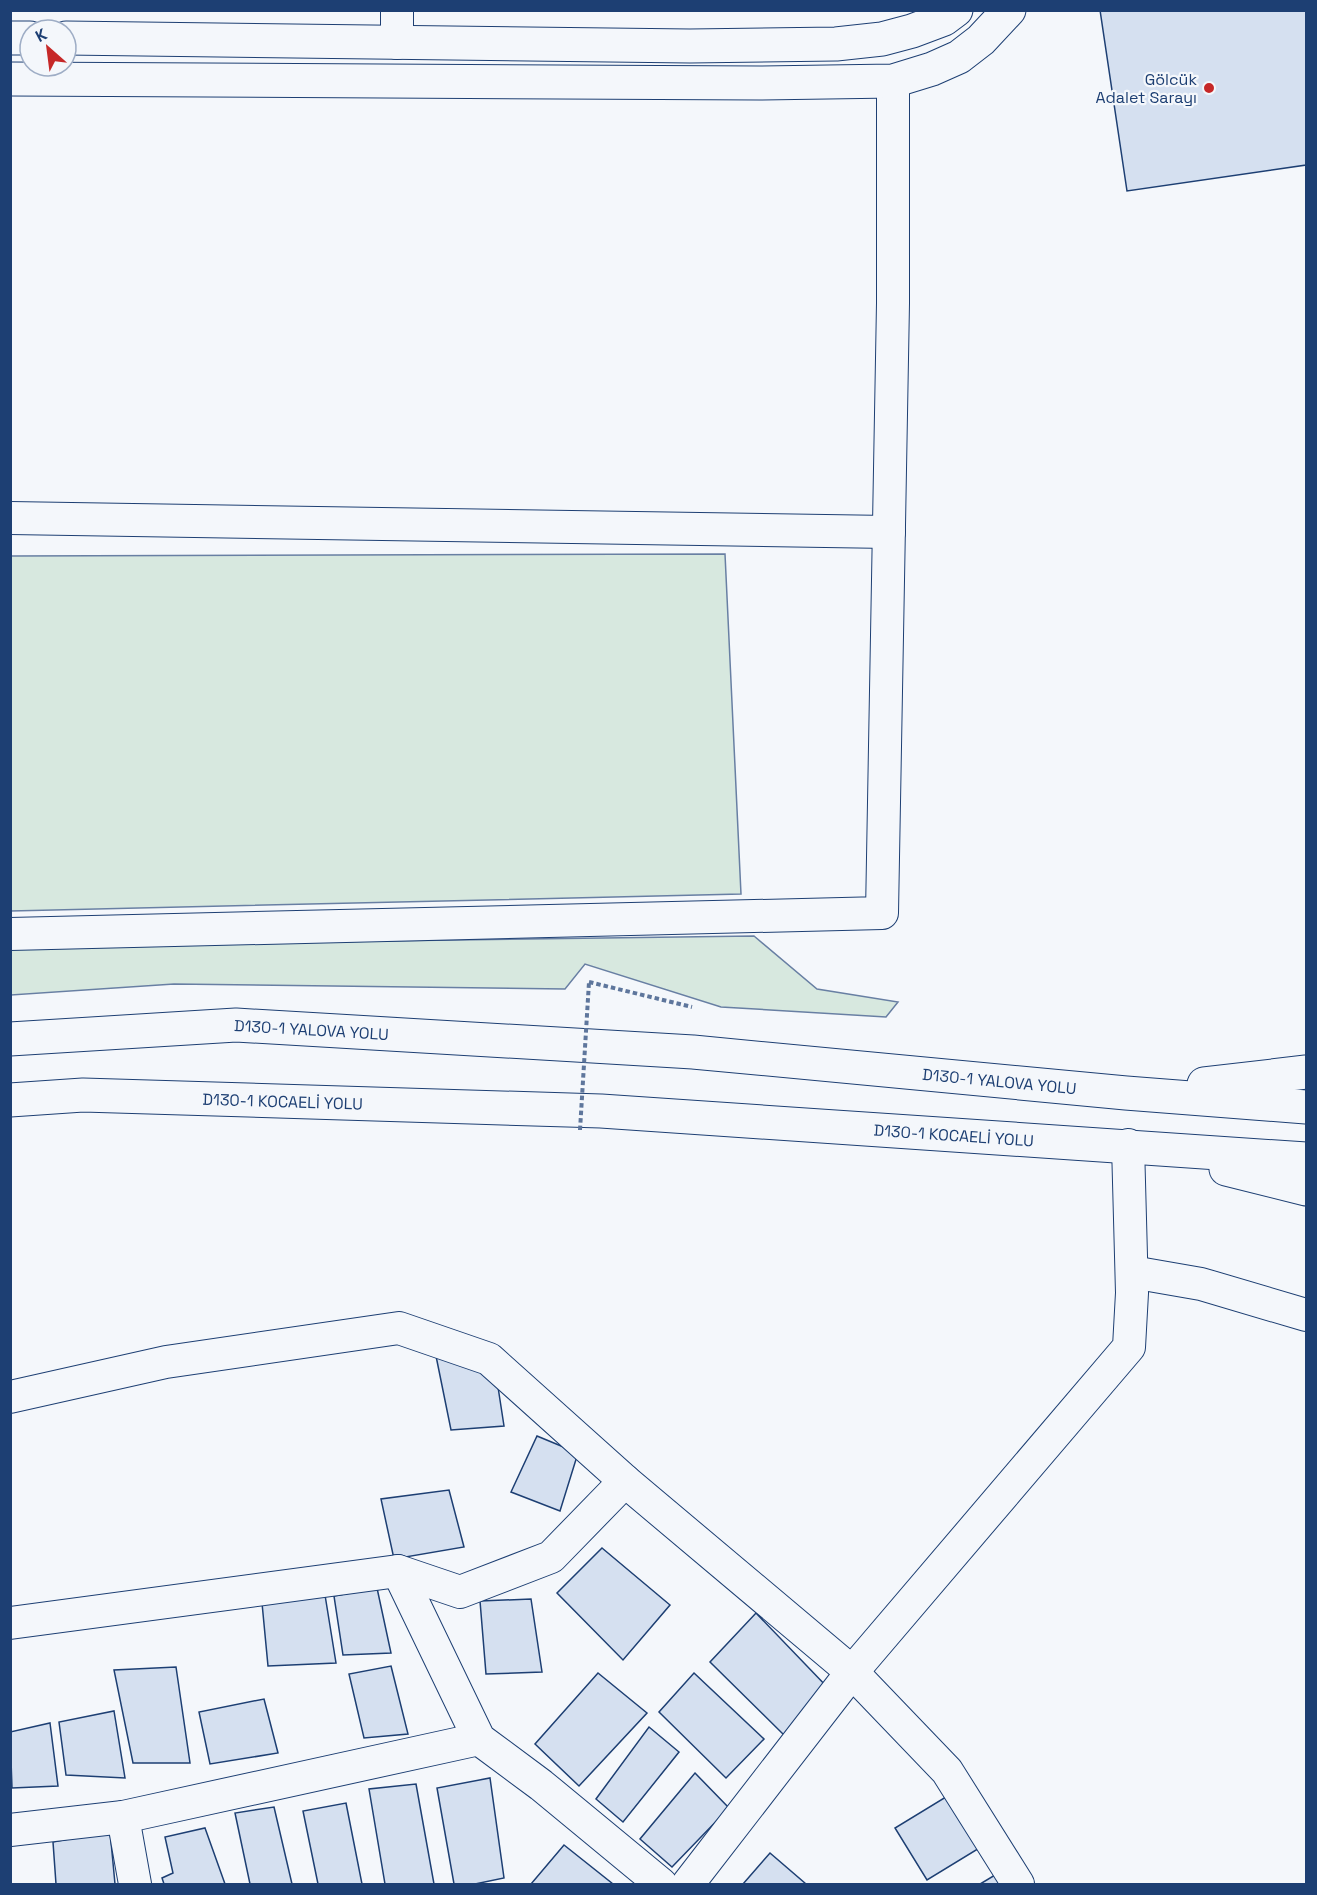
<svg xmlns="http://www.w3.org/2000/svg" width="1317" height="1895" font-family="'Space Grotesk',sans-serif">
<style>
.green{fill:#d7e8df;stroke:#687fa3;stroke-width:1.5}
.building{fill:#d5e0f0;stroke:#1d3f73;stroke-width:1.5}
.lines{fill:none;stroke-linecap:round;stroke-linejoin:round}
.street-casing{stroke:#1d3f73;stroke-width:34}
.secondary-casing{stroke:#1d3f73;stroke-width:35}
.highway-casing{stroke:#1d3f73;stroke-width:35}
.path{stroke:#5e769c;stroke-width:4;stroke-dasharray:4.5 3;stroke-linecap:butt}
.street{stroke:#f4f7fb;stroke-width:32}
.secondary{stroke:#f4f7fb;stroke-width:33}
.highway{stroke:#f4f7fb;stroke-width:33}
.path-bridge{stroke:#5e769c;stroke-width:4;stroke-dasharray:4.5 3;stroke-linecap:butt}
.poi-dot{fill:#c62828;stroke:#f4f7fb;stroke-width:2}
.labels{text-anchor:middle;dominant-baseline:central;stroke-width:4.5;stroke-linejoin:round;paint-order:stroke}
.poi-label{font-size:16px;fill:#1d3f73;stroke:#f4f7fb;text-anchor:end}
.street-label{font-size:16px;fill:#1d3f73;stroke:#f4f7fb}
</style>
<rect width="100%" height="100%" fill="#f4f7fb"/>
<g class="green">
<path d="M725 554 741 894 11 911V556Z"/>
<path d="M754 936 817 989 898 1002 886 1017 721 1007 585 964 565 989 174 984 11 995V946Z"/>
</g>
<g class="building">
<path d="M1100 10H1306V165L1127 191Z"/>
<path d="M436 1356 496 1374 504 1426 451 1430Z"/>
<path d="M537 1436 578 1453 560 1511 511 1492Z"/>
<path d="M449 1490 464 1547 394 1559 381 1499Z"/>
<path d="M602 1548 670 1605 623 1660 557 1593Z"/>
<path d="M377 1588 391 1653 343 1655 334 1596Z"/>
<path d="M325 1595 336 1663 268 1666 262 1603Z"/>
<path d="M531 1599 542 1672 486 1674 480 1601Z"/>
<path d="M756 1613 830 1690 786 1737 710 1662Z"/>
<path d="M391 1666 408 1734 364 1738 349 1674Z"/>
<path d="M176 1667 190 1763H133L114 1670Z"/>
<path d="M598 1673 647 1713 579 1786 535 1744Z"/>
<path d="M694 1673 764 1739 726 1778 659 1712Z"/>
<path d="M264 1699 278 1753 210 1764 199 1712Z"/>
<path d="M114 1711 125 1778 66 1775 59 1722Z"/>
<path d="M50 1723 58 1786 12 1788 10 1732Z"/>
<path d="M649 1727 679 1752 623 1822 596 1799Z"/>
<path d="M695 1773 729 1808 672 1867 640 1839Z"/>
<path d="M490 1778 504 1878 475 1884H454L437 1788Z"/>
<path d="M416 1784 434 1884H385L369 1789Z"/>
<path d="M954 1792 986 1844 927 1880 895 1828Z"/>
<path d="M346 1803 362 1884H318L303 1811Z"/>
<path d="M274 1807 292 1884H250L235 1813Z"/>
<path d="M205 1828 225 1884H164L162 1878 173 1873 165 1837Z"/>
<path d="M110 1831 115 1884H56L53 1842Z"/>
<path d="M564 1845 613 1884H531Z"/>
<path d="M770 1853 806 1884H743Z"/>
<path d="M1000 1872 1008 1884H980Z"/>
</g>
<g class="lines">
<defs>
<g id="street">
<path d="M397 43V10"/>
<path d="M10 518 889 532"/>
<path d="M10 934 882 913 893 303V81"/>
<path d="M1132 1272 1201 1284 1306 1315"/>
<path d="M10 1397 166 1362 399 1328 489 1359 625 1481 852 1672 947 1771 1018 1884"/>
<path d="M398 1571 479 1739 541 1785 661 1884"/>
<path d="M10 1623 398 1571 460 1592 551 1557 625 1481"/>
<path d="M123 1817 135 1884"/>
<path d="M10 1830 123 1817 479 1739"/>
<path d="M688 1884 852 1672 1129 1347 1132 1293 1128 1145"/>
</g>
<g id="secondary">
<path d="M10 38H30"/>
<path d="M66 38 690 46 836 44 882 39 912 31 944 19 956 10"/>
<path d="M10 79 760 83 893 81 932 69 959 57 981 40 1009 10"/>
</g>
<g id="highway">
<path id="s1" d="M10 1039 236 1025 693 1052 1126 1093 1306 1107"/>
<path d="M1204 1084 1306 1072"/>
<path id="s2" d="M10 1100 83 1095 601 1111 1306 1159"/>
<path d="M1226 1169 1306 1189"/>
</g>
</defs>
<use href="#street" class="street-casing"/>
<use href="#secondary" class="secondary-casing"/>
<use href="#highway" class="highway-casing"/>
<path class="path" d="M589 982 692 1007"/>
<use href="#street" class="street"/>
<use href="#secondary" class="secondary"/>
<use href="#highway" class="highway"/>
<path class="path-bridge" d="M580 1130 589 982"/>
</g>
<circle class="poi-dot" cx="1209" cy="88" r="6"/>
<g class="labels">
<g class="poi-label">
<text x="1197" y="79">Gölcük<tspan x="1197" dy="18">Adalet Sarayı</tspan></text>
</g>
<g class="street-label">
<text stroke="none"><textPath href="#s1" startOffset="302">D130-1 YALOVA YOLU</textPath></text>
<text stroke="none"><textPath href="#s1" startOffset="992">D130-1 YALOVA YOLU</textPath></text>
<text stroke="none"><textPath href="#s2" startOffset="273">D130-1 KOCAELİ YOLU</textPath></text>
<text stroke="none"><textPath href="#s2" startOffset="945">D130-1 KOCAELİ YOLU</textPath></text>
</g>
</g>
<rect width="1317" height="1895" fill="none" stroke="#1d3f73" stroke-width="24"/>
<g transform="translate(48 48) rotate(332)"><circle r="28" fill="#f4f7fb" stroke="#9eadc5" stroke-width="1.5"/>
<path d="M0-4.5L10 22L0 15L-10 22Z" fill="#c62828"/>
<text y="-9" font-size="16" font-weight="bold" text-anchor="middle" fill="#1d3f73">K</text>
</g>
</svg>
